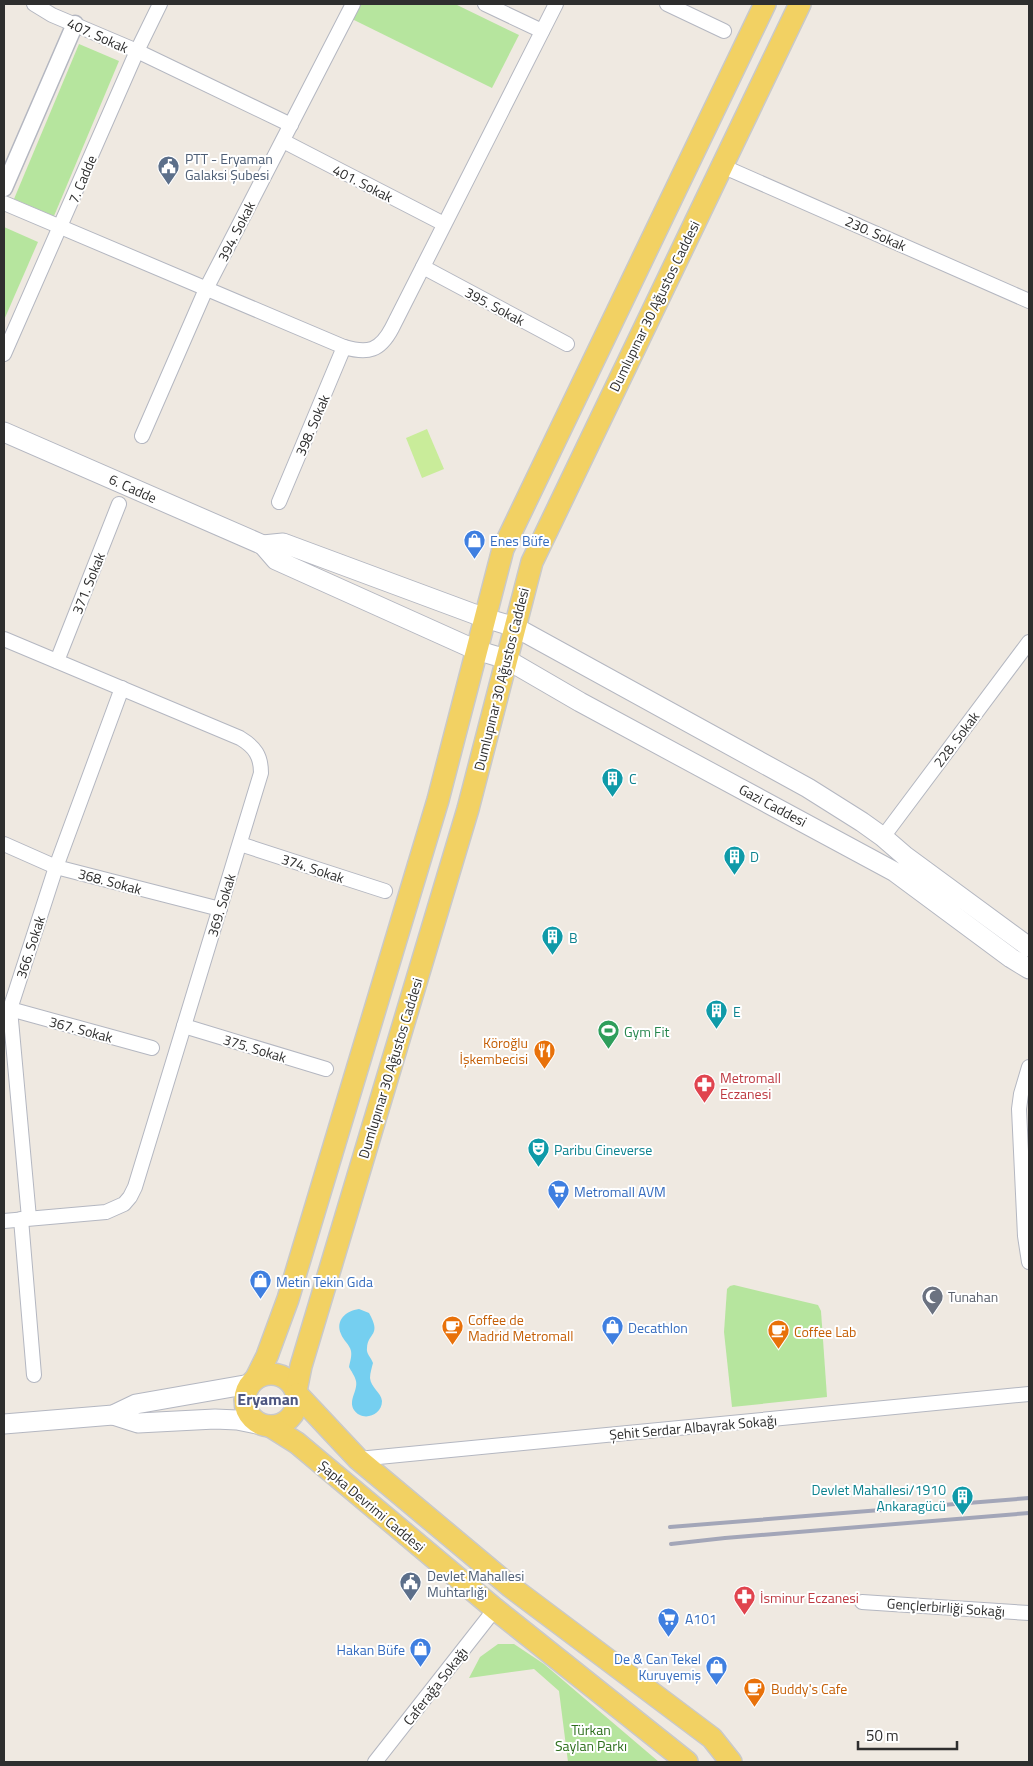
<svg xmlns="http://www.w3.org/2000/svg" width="1033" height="1766" font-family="'Titillium Web',sans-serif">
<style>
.green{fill:#b6e59e}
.pitch{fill:#c9ec9a}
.water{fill:#75cff0}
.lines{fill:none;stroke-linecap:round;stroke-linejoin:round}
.minor-casing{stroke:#b4b7c1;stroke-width:16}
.tertiary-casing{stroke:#b4b7c1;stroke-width:19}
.secondary-casing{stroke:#b4b7c1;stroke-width:21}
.primary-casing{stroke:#c9c9c9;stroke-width:24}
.minor{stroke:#fff;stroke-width:14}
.tertiary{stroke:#fff;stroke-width:16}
.secondary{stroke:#fff;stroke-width:19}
.primary{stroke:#f2d163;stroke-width:21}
.rail{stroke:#a3a6b8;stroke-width:4}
.labels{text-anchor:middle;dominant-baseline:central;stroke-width:4;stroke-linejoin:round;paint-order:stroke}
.street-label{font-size:14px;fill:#2e2e2e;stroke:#fff}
.service-label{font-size:14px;fill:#4e5e75;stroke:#fff;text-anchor:start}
.shop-label{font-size:14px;fill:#366cbe;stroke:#fff;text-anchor:start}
.culture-label{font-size:14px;fill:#0d838f;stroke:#fff;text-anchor:start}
.leisure-label{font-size:14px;fill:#27864d;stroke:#fff;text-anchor:start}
.food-label{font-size:14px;fill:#c56008;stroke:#fff;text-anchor:start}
.health-label{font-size:14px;fill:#be3a42;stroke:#fff;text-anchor:start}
.worship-label{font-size:14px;fill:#5b616d;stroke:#fff;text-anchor:start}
.park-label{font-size:14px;fill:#2c6e1b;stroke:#fff}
.quarter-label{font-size:16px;font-weight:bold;fill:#4d5680;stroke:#fff}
</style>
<rect width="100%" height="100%" fill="#efe9e1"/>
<g class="green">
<path d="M360 4H455L519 35 492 88 352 19Z"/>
<path d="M79 44 119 61 54 216 14 199Z"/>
<path d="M4 227 38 242 4 320Z"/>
<path d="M734 1285 818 1305 821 1311 827 1397 732 1407 724 1332 727 1289 730 1286Z"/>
<path d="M498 1644H514L544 1664 659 1762H568L559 1691 534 1669 469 1678 480 1657Z"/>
</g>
<path class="pitch" d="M427 429 444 469 422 478 406 438Z"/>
<path class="water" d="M359 1309 369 1313C382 1336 368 1332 367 1348 366 1354 371 1357 373 1363 372 1367 370 1373 370 1378 371 1388 381 1392 382 1401 382 1416 362 1422 354 1410 348 1400 358 1391 356 1381 355 1376 351 1371 349 1367 350 1362 352 1356 351 1351 350 1345 343 1340 341 1334 335 1320 346 1311 359 1309Z"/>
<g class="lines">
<defs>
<g id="minor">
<path d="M34 4 52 15 137 51 291 125"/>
<path d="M485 4 542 31"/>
<path d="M667 4 724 31"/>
<path d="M283 141 444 224"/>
<path d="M722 166 1029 301"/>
<path d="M4 203 344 347C368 354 380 351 392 328L556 4"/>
<path d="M423 267 567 344"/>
<path d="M4 354 137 51 160 4"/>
<path d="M142 436 206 289 353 4"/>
<path d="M279 502 344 347"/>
<path d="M4 639 240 738C255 747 261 756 261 773L135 1187 130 1197 124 1204 106 1212 4 1221"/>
<path d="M57 661 119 504"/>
<path d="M883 837 1029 642"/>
<path d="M4 844 56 867 220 909"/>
<path d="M240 844 385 891"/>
<path d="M7 1017 10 1009 152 1048"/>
<path d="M184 1026 326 1069"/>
<path d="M1029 1067 1021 1094 1019 1109 1025 1236 1029 1262"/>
<path d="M29 1218 10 1009 56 867 122 688"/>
<path d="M21 1219 34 1375"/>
<path d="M358 1459 1029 1394"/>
<path d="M862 1602 1029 1613"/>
<path d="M375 1762 495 1609"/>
</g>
<path id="tertiary" d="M4 188 75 24"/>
<g id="secondary">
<path d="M4 432 263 545"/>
<path d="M1029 947 905 856 883 837 862 822 808 788 515 627 485 618 283 543 263 545 276 560 476 650 506 659 580 702 895 872 1011 958 1029 969"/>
<path d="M113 1415 138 1423 215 1419 237 1420 262 1425"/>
<path d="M4 1424 113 1415 136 1404 250 1384"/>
</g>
<g id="primary">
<circle cx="271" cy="1400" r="26"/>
<path d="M256 1378 267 1356 288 1299 438 800 503 549 765 4"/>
<path d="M296 1391 301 1366 468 809 532 562 800 4"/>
<path d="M297 1394 358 1459 511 1587 712 1738 731 1762"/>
<path d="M270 1426 297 1443 495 1609 687 1762"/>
</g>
</defs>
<use href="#minor" class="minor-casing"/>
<use href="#tertiary" class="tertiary-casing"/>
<use href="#secondary" class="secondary-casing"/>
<use href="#primary" class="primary-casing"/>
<use href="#minor" class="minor"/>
<use href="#tertiary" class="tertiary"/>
<use href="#secondary" class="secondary"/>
<use href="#primary" class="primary"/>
<g class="rail">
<path d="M670 1527 1029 1498"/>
<path d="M671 1544 725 1538 1029 1513"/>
</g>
</g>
<defs>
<symbol id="civic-pin" viewBox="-11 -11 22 30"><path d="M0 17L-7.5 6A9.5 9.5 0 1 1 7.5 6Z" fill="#5c6f8a" stroke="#fff"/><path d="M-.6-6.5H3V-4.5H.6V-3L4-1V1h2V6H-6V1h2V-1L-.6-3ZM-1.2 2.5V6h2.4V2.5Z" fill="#fff"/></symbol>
<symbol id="shop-pin" viewBox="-11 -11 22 30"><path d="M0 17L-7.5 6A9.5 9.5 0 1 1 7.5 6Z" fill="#3f7fe0" stroke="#fff"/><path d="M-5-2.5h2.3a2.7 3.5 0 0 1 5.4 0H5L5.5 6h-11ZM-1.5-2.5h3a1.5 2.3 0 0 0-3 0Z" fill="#fff"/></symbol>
<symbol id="building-pin" viewBox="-11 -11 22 30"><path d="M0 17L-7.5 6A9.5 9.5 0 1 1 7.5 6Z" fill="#0f9aa8" stroke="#fff"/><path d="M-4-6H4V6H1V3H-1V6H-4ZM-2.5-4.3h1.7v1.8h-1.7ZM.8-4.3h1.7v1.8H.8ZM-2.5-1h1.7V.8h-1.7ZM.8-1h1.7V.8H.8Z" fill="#fff"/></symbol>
<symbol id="stadium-pin" viewBox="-11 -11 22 30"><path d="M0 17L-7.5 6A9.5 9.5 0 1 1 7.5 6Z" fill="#2e9e5b" stroke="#fff"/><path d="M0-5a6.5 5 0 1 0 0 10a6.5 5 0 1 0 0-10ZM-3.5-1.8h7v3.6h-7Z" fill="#fff"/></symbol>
<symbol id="restaurant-pin" viewBox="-11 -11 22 30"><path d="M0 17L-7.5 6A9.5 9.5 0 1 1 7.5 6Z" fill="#e8710a" stroke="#fff"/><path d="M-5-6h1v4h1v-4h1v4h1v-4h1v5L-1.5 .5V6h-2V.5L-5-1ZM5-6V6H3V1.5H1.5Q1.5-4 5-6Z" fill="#fff"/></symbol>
<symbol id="pharmacy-pin" viewBox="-11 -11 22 30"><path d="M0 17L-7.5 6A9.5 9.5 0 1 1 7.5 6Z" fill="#e0444e" stroke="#fff"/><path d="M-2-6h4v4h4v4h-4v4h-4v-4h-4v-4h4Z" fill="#fff"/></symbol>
<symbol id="theatre-pin" viewBox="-11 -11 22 30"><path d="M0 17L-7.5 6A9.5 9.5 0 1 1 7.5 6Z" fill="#0f9aa8" stroke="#fff"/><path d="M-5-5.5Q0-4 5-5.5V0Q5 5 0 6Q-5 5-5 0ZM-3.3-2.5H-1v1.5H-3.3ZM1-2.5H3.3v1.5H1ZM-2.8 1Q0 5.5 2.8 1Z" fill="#fff"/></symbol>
<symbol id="supermarket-pin" viewBox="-11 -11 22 30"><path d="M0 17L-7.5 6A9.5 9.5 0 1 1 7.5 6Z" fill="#3f7fe0" stroke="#fff"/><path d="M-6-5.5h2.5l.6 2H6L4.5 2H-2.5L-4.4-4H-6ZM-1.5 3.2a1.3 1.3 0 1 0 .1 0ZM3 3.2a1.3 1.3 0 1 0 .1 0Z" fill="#fff"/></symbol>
<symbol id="mosque-pin" viewBox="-11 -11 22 30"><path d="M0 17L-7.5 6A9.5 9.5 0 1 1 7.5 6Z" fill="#6b7280" stroke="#fff"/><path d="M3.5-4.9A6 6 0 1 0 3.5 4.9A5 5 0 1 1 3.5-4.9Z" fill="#fff"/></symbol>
<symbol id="cafe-pin" viewBox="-11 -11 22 30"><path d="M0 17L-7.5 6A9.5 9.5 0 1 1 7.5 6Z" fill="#e8710a" stroke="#fff"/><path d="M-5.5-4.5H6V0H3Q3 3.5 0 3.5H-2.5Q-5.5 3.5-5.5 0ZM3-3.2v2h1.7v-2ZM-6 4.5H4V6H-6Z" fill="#fff"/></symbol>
</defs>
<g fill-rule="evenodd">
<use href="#civic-pin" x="156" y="154" width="25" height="34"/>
<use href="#shop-pin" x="462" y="528" width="25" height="34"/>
<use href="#building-pin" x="600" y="766" width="25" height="34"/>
<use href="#building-pin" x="722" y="844" width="25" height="34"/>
<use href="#building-pin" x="540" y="924" width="25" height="34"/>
<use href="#building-pin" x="704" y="998" width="25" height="34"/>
<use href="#stadium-pin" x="596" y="1018" width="25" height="34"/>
<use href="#restaurant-pin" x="532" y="1038" width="25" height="34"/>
<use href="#pharmacy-pin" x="692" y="1072" width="25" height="34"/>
<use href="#theatre-pin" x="526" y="1136" width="25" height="34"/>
<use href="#supermarket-pin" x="546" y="1178" width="25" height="34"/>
<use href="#shop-pin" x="248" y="1268" width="25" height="34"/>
<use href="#mosque-pin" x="920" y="1284" width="25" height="34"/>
<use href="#cafe-pin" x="440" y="1314" width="25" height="34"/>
<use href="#shop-pin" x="600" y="1314" width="25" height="34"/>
<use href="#cafe-pin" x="766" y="1318" width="25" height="34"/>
<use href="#building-pin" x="950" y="1484" width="25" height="34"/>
<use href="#civic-pin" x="398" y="1570" width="25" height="34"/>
<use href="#pharmacy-pin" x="732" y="1584" width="25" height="34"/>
<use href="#supermarket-pin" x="656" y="1606" width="25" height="34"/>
<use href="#shop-pin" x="408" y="1636" width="25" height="34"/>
<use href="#shop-pin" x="704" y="1654" width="25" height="34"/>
<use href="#cafe-pin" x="742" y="1676" width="25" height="34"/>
</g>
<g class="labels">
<g class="street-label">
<text transform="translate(98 35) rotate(24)">407. Sokak</text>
<text transform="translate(82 179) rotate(-67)">7. Cadde</text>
<text transform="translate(363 183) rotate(27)">401. Sokak</text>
<text transform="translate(236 231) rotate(-63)">394. Sokak</text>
<text transform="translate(876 233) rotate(24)">230. Sokak</text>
<text transform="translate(495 306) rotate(28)">395. Sokak</text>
<text transform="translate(654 306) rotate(-64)">Dumlupınar 30 Ağustos Caddesi</text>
<text transform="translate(312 425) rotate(-67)">398. Sokak</text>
<text transform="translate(133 488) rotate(24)">6. Cadde</text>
<text transform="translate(88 583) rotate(-68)">371. Sokak</text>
<text transform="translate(501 679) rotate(-76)">Dumlupınar 30 Ağustos Caddesi</text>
<text transform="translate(956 739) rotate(-53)">228. Sokak</text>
<text transform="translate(773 805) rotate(28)">Gazi Caddesi</text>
<text transform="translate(313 868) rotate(18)">374. Sokak</text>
<text transform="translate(110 881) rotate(15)">368. Sokak</text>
<text transform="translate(221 905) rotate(-73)">369. Sokak</text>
<text transform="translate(30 947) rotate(-72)">366. Sokak</text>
<text transform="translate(81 1029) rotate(15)">367. Sokak</text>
<text transform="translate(255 1048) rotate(17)">375. Sokak</text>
<text transform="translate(390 1068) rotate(-73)">Dumlupınar 30 Ağustos Caddesi</text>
<text transform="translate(693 1427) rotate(-5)">Şehit Serdar Albayrak Sokağı</text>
<text transform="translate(372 1506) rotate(40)">Şapka Devrimi Caddesi</text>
<text transform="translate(946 1607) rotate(4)">Gençlerbirliği Sokağı</text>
<text transform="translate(435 1686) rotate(-52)">Caferağa Sokağı</text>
</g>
<g class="service-label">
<text x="185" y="158">PTT - Eryaman<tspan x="185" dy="16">Galaksi Şubesi</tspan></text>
<text x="427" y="1575">Devlet Mahallesi<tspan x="427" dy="16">Muhtarlığı</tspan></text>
</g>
<g class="shop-label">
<text x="490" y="540">Enes Büfe</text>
<text x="574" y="1191">Metromall AVM</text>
<text x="276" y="1281">Metin Tekin Gıda</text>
<text x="628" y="1327">Decathlon</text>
<text x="685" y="1618">A101</text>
<text x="405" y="1649" text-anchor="end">Hakan Büfe</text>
<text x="701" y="1658" text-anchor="end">De &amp; Can Tekel<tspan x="701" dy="16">Kuruyemiş</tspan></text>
</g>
<g class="culture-label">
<text x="629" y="778">C</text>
<text x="750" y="856">D</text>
<text x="569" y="937">B</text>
<text x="733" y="1011">E</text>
<text x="554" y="1149">Paribu Cineverse</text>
<text x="946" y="1489" text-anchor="end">Devlet Mahallesi/1910<tspan x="946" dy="16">Ankaragücü</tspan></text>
</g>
<g class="leisure-label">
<text x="624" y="1031">Gym Fit</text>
</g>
<g class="food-label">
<text x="528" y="1042" text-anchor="end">Köroğlu<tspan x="528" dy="16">İşkembecisi</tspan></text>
<text x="468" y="1319">Coffee de<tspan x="468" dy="16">Madrid Metromall</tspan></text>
<text x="794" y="1331">Coffee Lab</text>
<text x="771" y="1688">Buddy's Cafe</text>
</g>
<g class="health-label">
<text x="720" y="1077">Metromall<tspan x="720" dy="16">Eczanesi</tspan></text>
<text x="760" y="1597">İsminur Eczanesi</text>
</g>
<g class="worship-label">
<text x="948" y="1296">Tunahan</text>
</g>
<g class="park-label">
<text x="591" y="1729">Türkan<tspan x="591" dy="16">Saylan Parkı</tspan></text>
</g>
<g class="quarter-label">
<text x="268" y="1399">Eryaman</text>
</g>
</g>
<rect width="1033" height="1766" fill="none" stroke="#2e2e2e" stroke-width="10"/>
<path d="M858 1741v8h99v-8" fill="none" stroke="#2e2e2e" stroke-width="2.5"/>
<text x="866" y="1741" font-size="15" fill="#2e2e2e" stroke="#ffffff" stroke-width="4" paint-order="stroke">50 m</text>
</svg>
